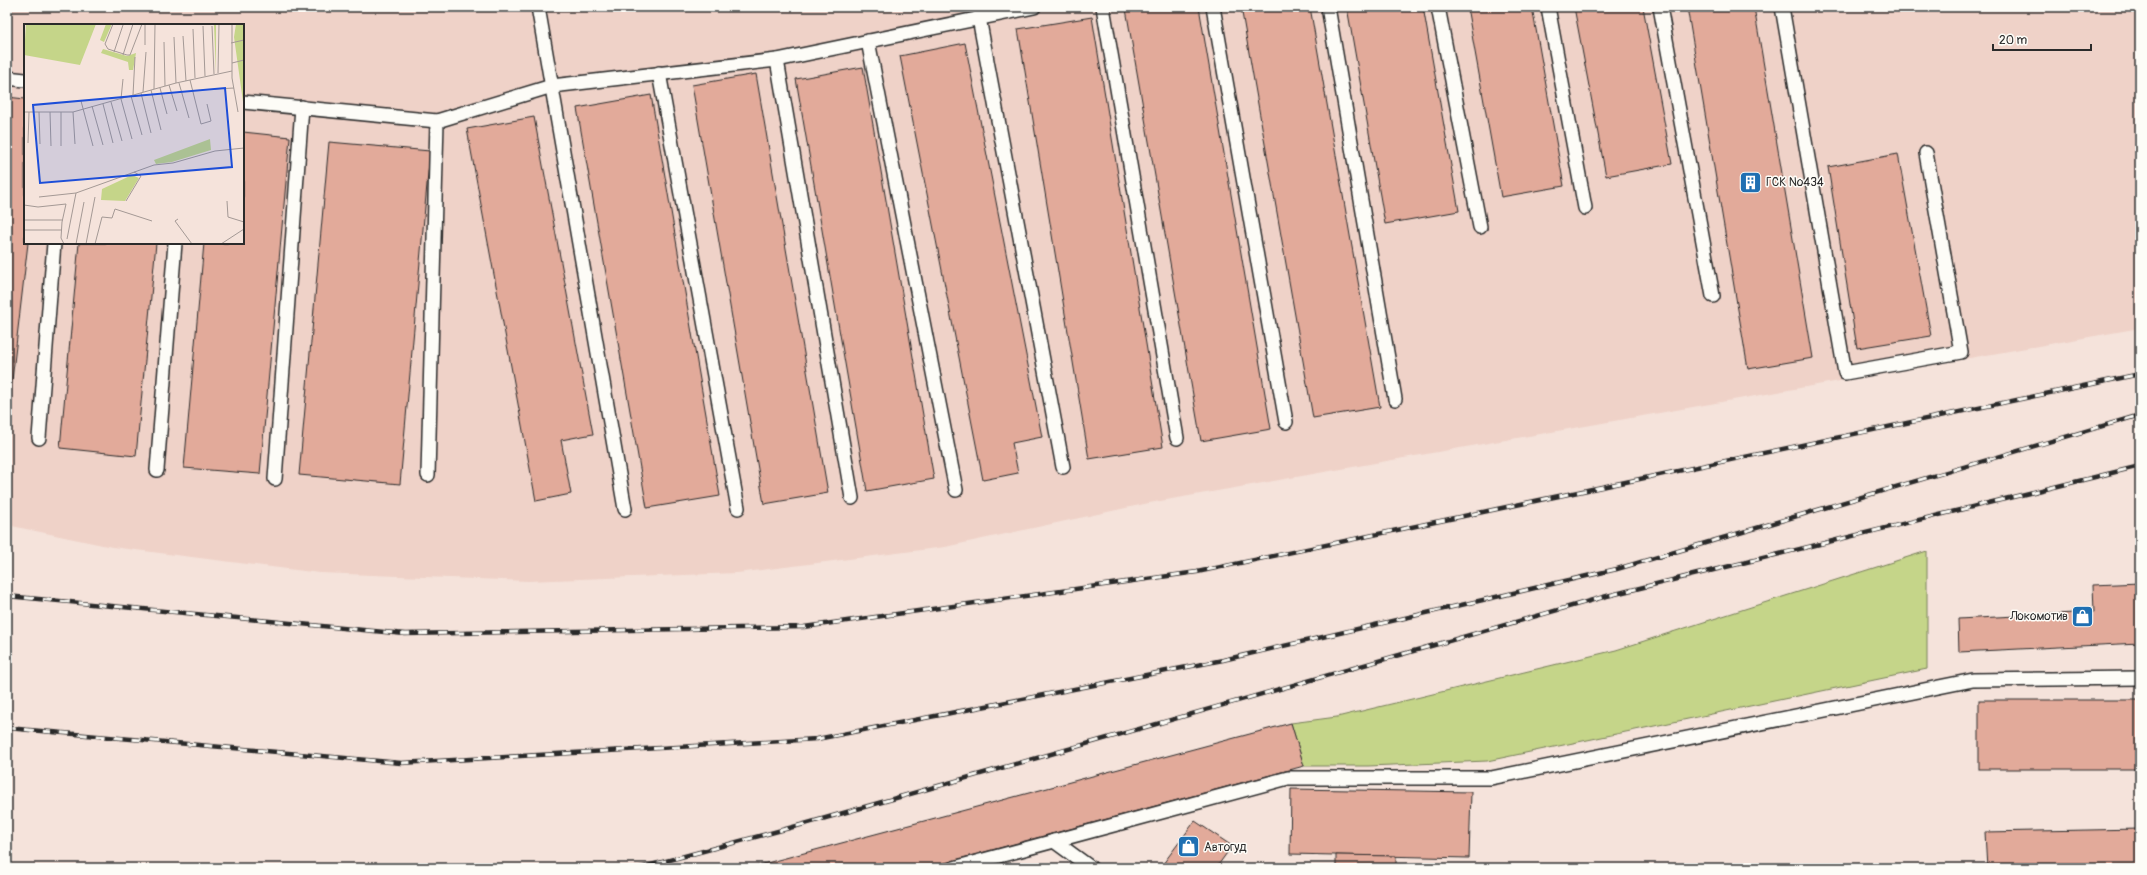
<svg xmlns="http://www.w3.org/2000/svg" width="2147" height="875" font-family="Pangolin,sans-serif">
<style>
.built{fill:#efd2c8;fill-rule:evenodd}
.green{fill:#c5d589;stroke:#78805a}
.building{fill:#e2aa9a;stroke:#2b2b2b}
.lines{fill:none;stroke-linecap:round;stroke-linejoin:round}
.service-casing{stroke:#2b2b2b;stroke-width:16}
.service{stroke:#fdfcf7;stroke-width:13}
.rail-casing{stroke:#2b2b2b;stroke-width:4.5}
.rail{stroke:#fdfcf7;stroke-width:3;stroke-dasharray:9;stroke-linecap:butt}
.labels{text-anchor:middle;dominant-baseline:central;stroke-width:3;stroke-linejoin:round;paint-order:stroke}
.poi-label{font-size:12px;fill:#2b2b2b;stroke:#fdfcf7;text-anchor:start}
.inset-road{fill:none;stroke:#a49995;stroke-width:1}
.view{fill:#1d4ed8;fill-opacity:0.15;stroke:#1d4ed8;stroke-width:2}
.inset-edge{fill:none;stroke:#2b2b2b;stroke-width:2}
</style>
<rect width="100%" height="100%" fill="#f5e3db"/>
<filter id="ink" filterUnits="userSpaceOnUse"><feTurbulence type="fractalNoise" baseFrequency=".025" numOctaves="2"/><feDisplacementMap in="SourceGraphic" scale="8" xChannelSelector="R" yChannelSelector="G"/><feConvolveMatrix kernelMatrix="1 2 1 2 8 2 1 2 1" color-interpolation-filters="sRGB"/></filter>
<g filter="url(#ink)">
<path class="built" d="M7 7H2140V328L1149 503 945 547 737 573 528 581 320 573 112 547 7 525ZM25 25H243V243H25Z"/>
<path class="green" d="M1927 551V669L1487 761 1368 766H1304L1291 723 1337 717 1616 650Z"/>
<g class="building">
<path d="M1137 7H1199L1271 429 1201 441 1126 9Z"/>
<path d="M1241 7H1310L1380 407 1313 418Z"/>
<path d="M1347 7H1423L1459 211 1385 224Z"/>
<path d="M1467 7H1532L1564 186 1501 197Z"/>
<path d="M1574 7H1643L1672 164 1606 176Z"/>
<path d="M1687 7H1754L1813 358 1748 369Z"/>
<path d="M1092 17 1163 447 1089 459 1018 29Z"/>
<path d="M965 43 1042 437 1012 443 1018 473 983 480 900 56Z"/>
<path d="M863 67 934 479 867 491 796 79Z"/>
<path d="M756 74 828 493 764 504 692 85Z"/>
<path d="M651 95 720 496 647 508 577 108Z"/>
<path d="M7 97 25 99V243H28L7 423Z"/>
<path d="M534 117 593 434 561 440 571 494 536 501 467 129Z"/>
<path d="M243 132 290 137 260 474 184 468 204 243H243Z"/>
<path d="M329 142 430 151 400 484 299 475Z"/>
<path d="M1898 154 1931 336 1857 348 1828 167Z"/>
<path d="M79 243H156L136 456 60 448Z"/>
<path d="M2140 583V643L1959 652 1958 619 2094 612 2093 585Z"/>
<rect x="1979" y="700" width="161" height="69"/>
<path d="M1291 723 1304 766 926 868H748Z"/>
<path d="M1291 789 1471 792 1469 858 1290 854Z"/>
<path d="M1195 821 1232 846 1216 868H1160Z"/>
<path d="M2140 829V868H1987L1985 832Z"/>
<path d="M1336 855 1396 856V868H1336Z"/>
</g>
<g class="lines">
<defs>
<g id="service">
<path d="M538 7 625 509"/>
<path d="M982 7 979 18 1063 467"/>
<path d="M1103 7 1177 438"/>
<path d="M1213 7 1286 422"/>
<path d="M1328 7 1395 399"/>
<path d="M1438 7 1480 227"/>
<path d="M1548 7 1585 208"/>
<path d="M1660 7 1713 296"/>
<path d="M1782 7 1845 373 1961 352 1926 153"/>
<path d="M868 41 956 490"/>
<path d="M777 60 852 498"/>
<path d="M659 73 738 508"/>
<path d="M7 78 25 80"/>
<path d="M243 102 437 121 552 86 777 60 1034 7"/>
<path d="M39 438 54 243"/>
<path d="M157 470 175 243"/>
<path d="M428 475 437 121"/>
<path d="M275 479 302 107"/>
<path d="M1054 841 1091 868"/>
<path d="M954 868 1288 778H1491L1973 680 2140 678"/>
</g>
</defs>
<use href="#service" class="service-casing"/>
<use href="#service" class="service"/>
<defs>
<g id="rail">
<path d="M7 596 405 634 804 627 1197 572 2140 374"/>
<path d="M7 728 401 763 817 739 1223 660 1617 569 2140 415"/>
<path d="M640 868 808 823 1607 596 2140 466"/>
</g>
</defs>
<use href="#rail" class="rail-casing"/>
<use href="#rail" class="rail"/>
</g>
</g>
<defs>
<symbol id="building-square" viewBox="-11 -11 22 22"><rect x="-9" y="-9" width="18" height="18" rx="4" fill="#1f6fb2" stroke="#fdfcf7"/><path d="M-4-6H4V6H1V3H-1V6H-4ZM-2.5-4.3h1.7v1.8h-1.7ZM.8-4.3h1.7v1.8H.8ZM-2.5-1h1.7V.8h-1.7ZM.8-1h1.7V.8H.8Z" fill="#fff"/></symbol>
<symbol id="shop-square" viewBox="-11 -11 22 22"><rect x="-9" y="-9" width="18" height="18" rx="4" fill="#1f6fb2" stroke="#fdfcf7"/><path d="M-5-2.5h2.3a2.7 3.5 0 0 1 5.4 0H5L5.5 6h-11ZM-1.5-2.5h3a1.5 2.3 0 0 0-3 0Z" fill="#fff"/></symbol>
</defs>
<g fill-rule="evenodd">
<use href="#building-square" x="1738" y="170" width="25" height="25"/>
<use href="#shop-square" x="2070" y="604" width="25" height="25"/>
<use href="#shop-square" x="1176" y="834" width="25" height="25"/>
</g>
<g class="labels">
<g class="poi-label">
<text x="1766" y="182">ГСК №434</text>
<text x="2068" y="616" text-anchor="end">Локомотив</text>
<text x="1204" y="847">Автогуд</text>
</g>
</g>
<g transform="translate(24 24)">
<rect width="220" height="220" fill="#f5e3db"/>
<path d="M2 0H72L56 41 0 31ZM82 0H88L80 18 76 16ZM212 0H220V85L210 13ZM190 1H192V49ZM79 25 103 32 112 29 109 46H105L104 38 77 29ZM186 115 187 126 148 138 132 140 130 136ZM108 151 115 154 101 177 77 176 78 165Z" fill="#c5d589"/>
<path class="inset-road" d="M89 0 81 20 84 25 103 31H106L118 0M121 0V21M208 0V54L214 88M179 2 181 52M188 2 190 50M169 5 171 54M159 12 162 57M150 13 152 59M140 18 141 62M207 19 220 16M90 28 99 1M99 31 109 0M208 39 220 36M194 49 195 0M99 55 97 75 108 115M166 56 177 100 187 97 183 80M155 59 165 94M145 61 153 87M136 64 143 90M130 65 131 0M191 65 210 64M127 66 137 106M119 68 122 28M117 69 127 109M109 71 111 33M107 72 118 111M57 77 69 122M87 78 98 117M79 80 89 119M68 82 79 121M0 88H49L152 59 208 47M15 88 16 120M26 88 27 122M37 88V122M49 88 51 120M4 119 5 88M15 173 52 169 130 141 149 139 191 127 220 124M102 177 117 152 110 148M203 177 204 193 220 198M0 181 14 183 42 180 38 198 37 214 40 220M154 195 151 197 168 220M0 196H39M0 206H38M43 215 52 169M52 220 60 178M62 220 71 173M71 220 78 193 88 194 91 185 128 197M197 220 220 205"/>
<path class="view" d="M201 64 208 143 16 159 9 81Z"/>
<rect width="220" height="220" class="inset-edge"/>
</g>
<rect width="2147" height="875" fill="none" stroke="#fdfcf7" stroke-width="24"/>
<rect x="12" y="12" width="2123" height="851" fill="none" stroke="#2b2b2b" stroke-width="1.5" filter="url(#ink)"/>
<path d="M1993 44v6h98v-6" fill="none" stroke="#2b2b2b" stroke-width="2"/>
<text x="1999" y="44" font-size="12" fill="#2b2b2b" stroke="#fdfcf7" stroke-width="3" paint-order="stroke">20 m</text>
</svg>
